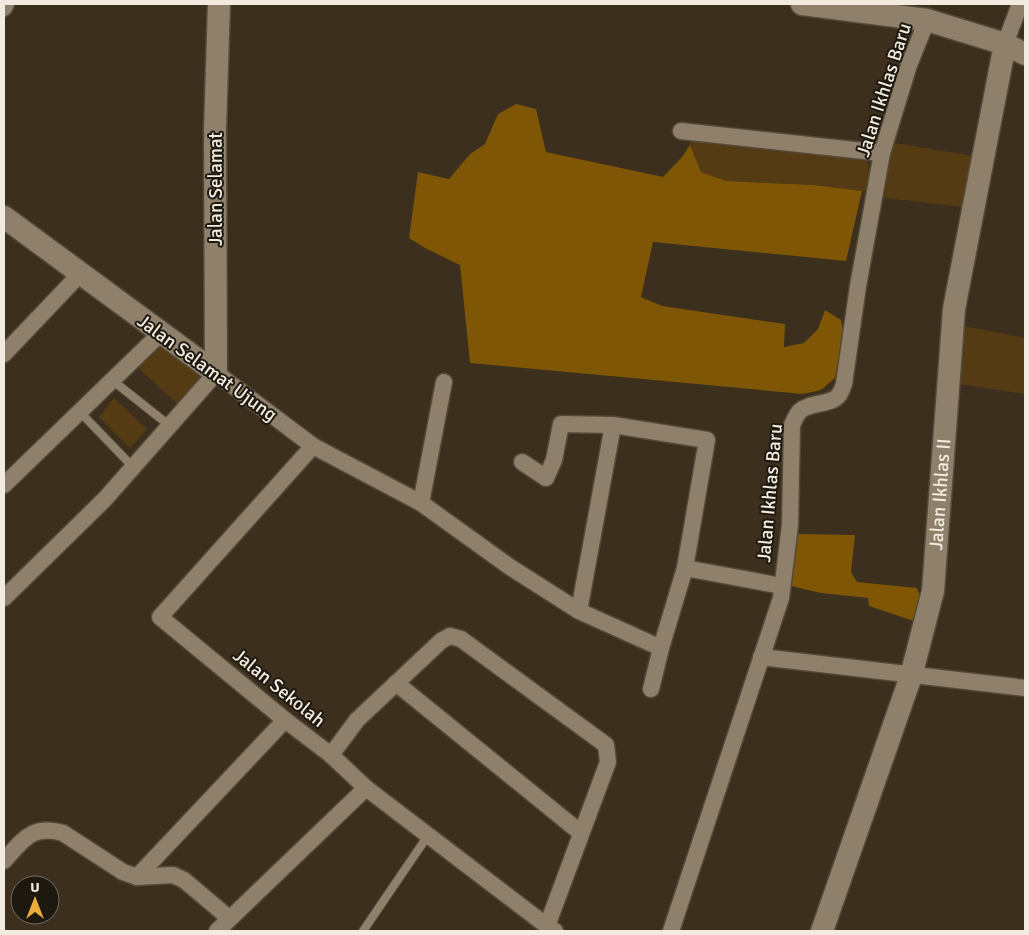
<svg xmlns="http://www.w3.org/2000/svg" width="1029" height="935" font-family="Signika,sans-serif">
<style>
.green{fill:#543b14}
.forest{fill:#7e5605}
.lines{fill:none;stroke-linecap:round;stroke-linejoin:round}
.lane-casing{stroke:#554a3a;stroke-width:10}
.street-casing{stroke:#554a3a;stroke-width:19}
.secondary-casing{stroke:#554a3a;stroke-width:25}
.lane{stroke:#8e806b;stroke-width:8}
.street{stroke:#8e806b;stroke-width:16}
.secondary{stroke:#8e806b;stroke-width:22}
.shaded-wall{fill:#3c3326}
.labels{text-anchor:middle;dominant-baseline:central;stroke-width:4;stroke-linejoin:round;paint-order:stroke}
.street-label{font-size:19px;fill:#f3ebdf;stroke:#1e1910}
</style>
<rect width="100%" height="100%" fill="#3c2f1d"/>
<g class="green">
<path d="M690 139 868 161 870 182 868 190 862 191 814 185 726 181 701 172 690 145Z"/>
<path d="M889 142 973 156 962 207 878 197Z"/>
<path d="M964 326 1025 338V394L959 384Z"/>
<path d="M159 342 203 379 180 406 136 366Z"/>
<path d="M114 398 147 429 130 448 99 417Z"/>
</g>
<g class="forest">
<path d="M516 104 536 109 546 152 663 177 682 157 690 145 701 172 726 181 814 185 862 191 846 261 653 242 641 297 662 306 785 324 784 347 804 343 818 329 825 310 841 320 844 335 835 378 821 390 803 394 470 363 460 265 425 248 409 238 418 172 449 179 470 154 485 144 498 114Z"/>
<path d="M797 534 855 535 851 572 857 582 917 588 920 597 917 622 869 606 868 598 821 593 791 586 790 569Z"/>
</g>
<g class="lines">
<defs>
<g id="lane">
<path d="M112 380 170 426"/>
<path d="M79 411 133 467"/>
<path d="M363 931 429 834"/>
</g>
<g id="street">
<path d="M4 8 6 4"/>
<path d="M1005 44 1020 4"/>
<path d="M681 131 882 153"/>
<path d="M4 354 80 274"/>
<path d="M313 446 160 617 285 720 331 755 366 788 547 926 555 931"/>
<path d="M522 462 546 478 554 460 561 424 613 425"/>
<path d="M4 485 161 333"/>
<path d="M421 503 444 382"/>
<path d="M685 568 782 586"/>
<path d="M4 598 105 499 216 373 313 446 421 503 510 567 579 611 661 648"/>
<path d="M579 611 613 425 707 440 685 568 661 648 651 689"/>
<path d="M761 657 1025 688"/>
<path d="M396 683 581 833"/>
<path d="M331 755 357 720 441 641 450 636 461 639 606 745 608 762 547 926"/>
<path d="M4 861C23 840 32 824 63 833L123 872 137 877 173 875 184 880 229 918"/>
<path d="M137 877 285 720"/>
<path d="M217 931 366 788"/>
<path d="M671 931 781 598 790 525 792 425C794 421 796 415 800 411 810 402 832 405 839 395 841 392 843 387 844 384L858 286 882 153 909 65 927 20"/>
</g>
<g id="secondary">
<path d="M802 4 927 20 1005 44 1025 54"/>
<path d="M4 217 216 373"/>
<path d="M216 373 215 130 219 4"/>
<path id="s1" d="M822 931 911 676 933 591 954 309 1005 44"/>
</g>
</defs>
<use href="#lane" class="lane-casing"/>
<use href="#street" class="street-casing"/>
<use href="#secondary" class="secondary-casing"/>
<use href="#lane" class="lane"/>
<use href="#street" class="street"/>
<use href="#secondary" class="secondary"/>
</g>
<path class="shaded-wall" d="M992 4H1005L1003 7Z"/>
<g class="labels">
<g class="street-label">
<text transform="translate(884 90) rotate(-72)">Jalan Ikhlas Baru</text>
<text transform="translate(216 189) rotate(-90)">Jalan Selamat</text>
<text transform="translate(207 368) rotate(36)">Jalan Selamat Ujung</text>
<text transform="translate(770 493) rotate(-85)">Jalan Ikhlas Baru</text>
<text stroke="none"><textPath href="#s1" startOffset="455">Jalan Ikhlas II</textPath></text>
<text transform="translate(279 688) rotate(39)">Jalan Sekolah</text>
</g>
</g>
<rect width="1029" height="935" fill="none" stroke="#f3ebdf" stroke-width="10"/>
<g transform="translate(35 900)"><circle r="24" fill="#1e1910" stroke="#736d63"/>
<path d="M0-4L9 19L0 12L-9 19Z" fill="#ebaa39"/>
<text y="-8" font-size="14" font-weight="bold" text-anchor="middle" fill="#f3ebdf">U</text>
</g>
</svg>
